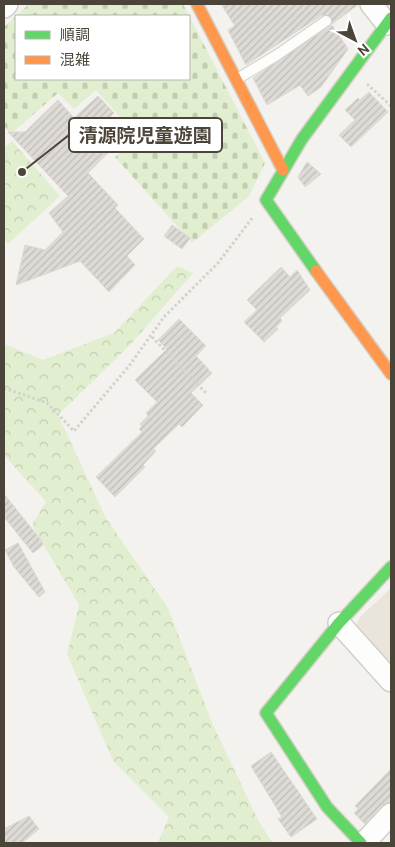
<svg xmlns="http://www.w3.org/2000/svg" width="395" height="847" font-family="Cabin,'Noto Sans JP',sans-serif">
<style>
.education{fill:#eae5da}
.forest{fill:url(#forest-crowns)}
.cemetery{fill:url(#cemetery-stones)}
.building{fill:url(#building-hatch);stroke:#dcd9d4}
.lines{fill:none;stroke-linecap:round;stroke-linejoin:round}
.lane-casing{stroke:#d2d0cb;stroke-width:12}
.street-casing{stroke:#d2d0cb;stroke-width:24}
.fast-casing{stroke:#d3cfc5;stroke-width:14}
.slow-casing{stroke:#d3cfc5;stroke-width:14}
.path{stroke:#d3d2cc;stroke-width:3;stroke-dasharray:2.5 2.5;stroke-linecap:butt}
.lane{stroke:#fdfdfc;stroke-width:10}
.street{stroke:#fdfdfc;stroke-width:21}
.fast{stroke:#63d668;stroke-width:11}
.slow{stroke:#ff974d;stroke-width:11}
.leader{fill:none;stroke:#4b4439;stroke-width:2}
.callout-dot{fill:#4b4439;stroke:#fff;stroke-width:2}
.callout{fill:#fff;stroke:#4b4439;stroke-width:2}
.callout-label{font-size:19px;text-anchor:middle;font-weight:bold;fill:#4b4439}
</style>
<defs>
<pattern id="forest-crowns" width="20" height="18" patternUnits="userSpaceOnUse" patternTransform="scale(1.25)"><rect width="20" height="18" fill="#e1eecf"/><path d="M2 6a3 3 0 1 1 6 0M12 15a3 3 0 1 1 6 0" fill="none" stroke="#c3cdb2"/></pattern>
<pattern id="cemetery-stones" width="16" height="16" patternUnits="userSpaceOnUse" patternTransform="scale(1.25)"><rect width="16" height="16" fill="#e1eecf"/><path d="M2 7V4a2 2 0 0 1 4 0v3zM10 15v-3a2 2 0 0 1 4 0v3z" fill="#c3cdb2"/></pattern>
<pattern id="building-hatch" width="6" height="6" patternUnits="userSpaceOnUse" patternTransform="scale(1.25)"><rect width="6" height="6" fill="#dedbd6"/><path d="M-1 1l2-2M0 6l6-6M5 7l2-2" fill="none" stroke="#c0bdb8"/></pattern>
</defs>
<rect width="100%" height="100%" fill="#f4f2ee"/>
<path class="education" d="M391 588V667L355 627 361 616Z"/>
<g class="forest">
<path d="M12 141 60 196 8 244 4 239V148Z"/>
<path d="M177 266 193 273 131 344 58 415 106 518 168 608 213 725 259 822 273 843H158L169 817 113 761 67 654 79 605 32 525 46 502 4 455V344L43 360 114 333Z"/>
</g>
<path class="cemetery" d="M29 4H183L189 16H16V79H189V16L265 163 249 196 192 243 115 157 119 154 114 148 127 137 116 123 120 117 96 90 74 109 58 93 11 134 4 126V27Z"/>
<g class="building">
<path d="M221 4H359L332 24 331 17 322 15 246 65 228 30 235 26Z"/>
<path d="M332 25 348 49 321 87 308 96 300 85 267 105 253 78Z"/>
<path d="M369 92 388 112 351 147 339 135 355 120 345 110 358 98 360 100Z"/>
<path d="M98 96 114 113 108 119 125 136 88 173 118 205 115 208 144 239 127 256 135 265 109 292 80 261 16 285 25 245 45 250 63 232 49 213 68 196 8 132H25L58 100 74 118Z"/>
<path d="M307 162 321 174 305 187 298 177Z"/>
<path d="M172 225 190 238 182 249 164 236Z"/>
<path d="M281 267 290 277 297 270 310 290 280 318 282 321 276 327 278 329 264 342 244 322 257 310 247 300Z"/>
<path d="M179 319 206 346 196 356 212 373 191 393 203 405 182 427 179 424 153 449 156 451 143 465 145 467 115 497 96 477 142 432 139 429 142 426 140 424 148 416 146 413 157 402 135 380 167 349 158 340Z"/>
<path d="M4 494 41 540 43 545 33 553 4 517Z"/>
<path d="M18 543 45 592 39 597 14 567 5 550Z"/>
<path d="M271 752 317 819 291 837 278 819 282 817 251 766Z"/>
<path d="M391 769V802L382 805 365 824 354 813 358 809 355 806Z"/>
<path d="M29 816 39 829 22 843H4V829Z"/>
</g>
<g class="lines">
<defs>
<path id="lane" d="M237 79 277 55 326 21"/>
<g id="street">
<path d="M371 4 387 24"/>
<path d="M4 7 7 4"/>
<path d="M339 623 391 681"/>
<path d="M364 843 391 814"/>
</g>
<g id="fast">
<path d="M316 271 266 200 302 139 391 18"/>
<path d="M361 843 327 807 266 713 339 623 391 567"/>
</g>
<g id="slow">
<path d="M197 4 283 170"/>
<path d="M316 271 391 374"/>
</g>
</defs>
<use href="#lane" class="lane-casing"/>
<use href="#street" class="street-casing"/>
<use href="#fast" class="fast-casing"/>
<use href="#slow" class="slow-casing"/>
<g class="path">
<path d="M367 84 391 106"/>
<path d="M152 337 207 394"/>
<path d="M4 388 47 403 74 431 129 366 164 317 218 263 253 217"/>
</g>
<use href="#lane" class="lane"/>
<use href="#street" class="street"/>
<use href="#fast" class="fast"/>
<use href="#slow" class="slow"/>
</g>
<path class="leader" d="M22 172L69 135"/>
<circle class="callout-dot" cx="22" cy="172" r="5"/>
<rect class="callout" x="69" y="118" width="153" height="34" rx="5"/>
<g class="callout-label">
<text x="145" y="142">清源院児童遊園</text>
</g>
<rect width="395" height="847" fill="none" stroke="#4b4439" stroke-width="10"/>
<rect x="15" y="15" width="175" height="65" fill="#ffffff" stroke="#b7b4b0"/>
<rect x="25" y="31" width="25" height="8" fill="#63d668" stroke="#b7b4b0"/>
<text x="60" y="40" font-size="15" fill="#4b4439">順調</text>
<rect x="25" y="56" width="25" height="8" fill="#ff974d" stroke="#b7b4b0"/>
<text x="60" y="65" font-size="15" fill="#4b4439">混雑</text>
<g transform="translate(355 40) rotate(139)" stroke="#ffffff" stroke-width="4" paint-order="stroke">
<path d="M0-4L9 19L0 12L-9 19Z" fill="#4b4439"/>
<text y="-8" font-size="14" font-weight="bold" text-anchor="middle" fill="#4b4439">N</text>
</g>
</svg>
